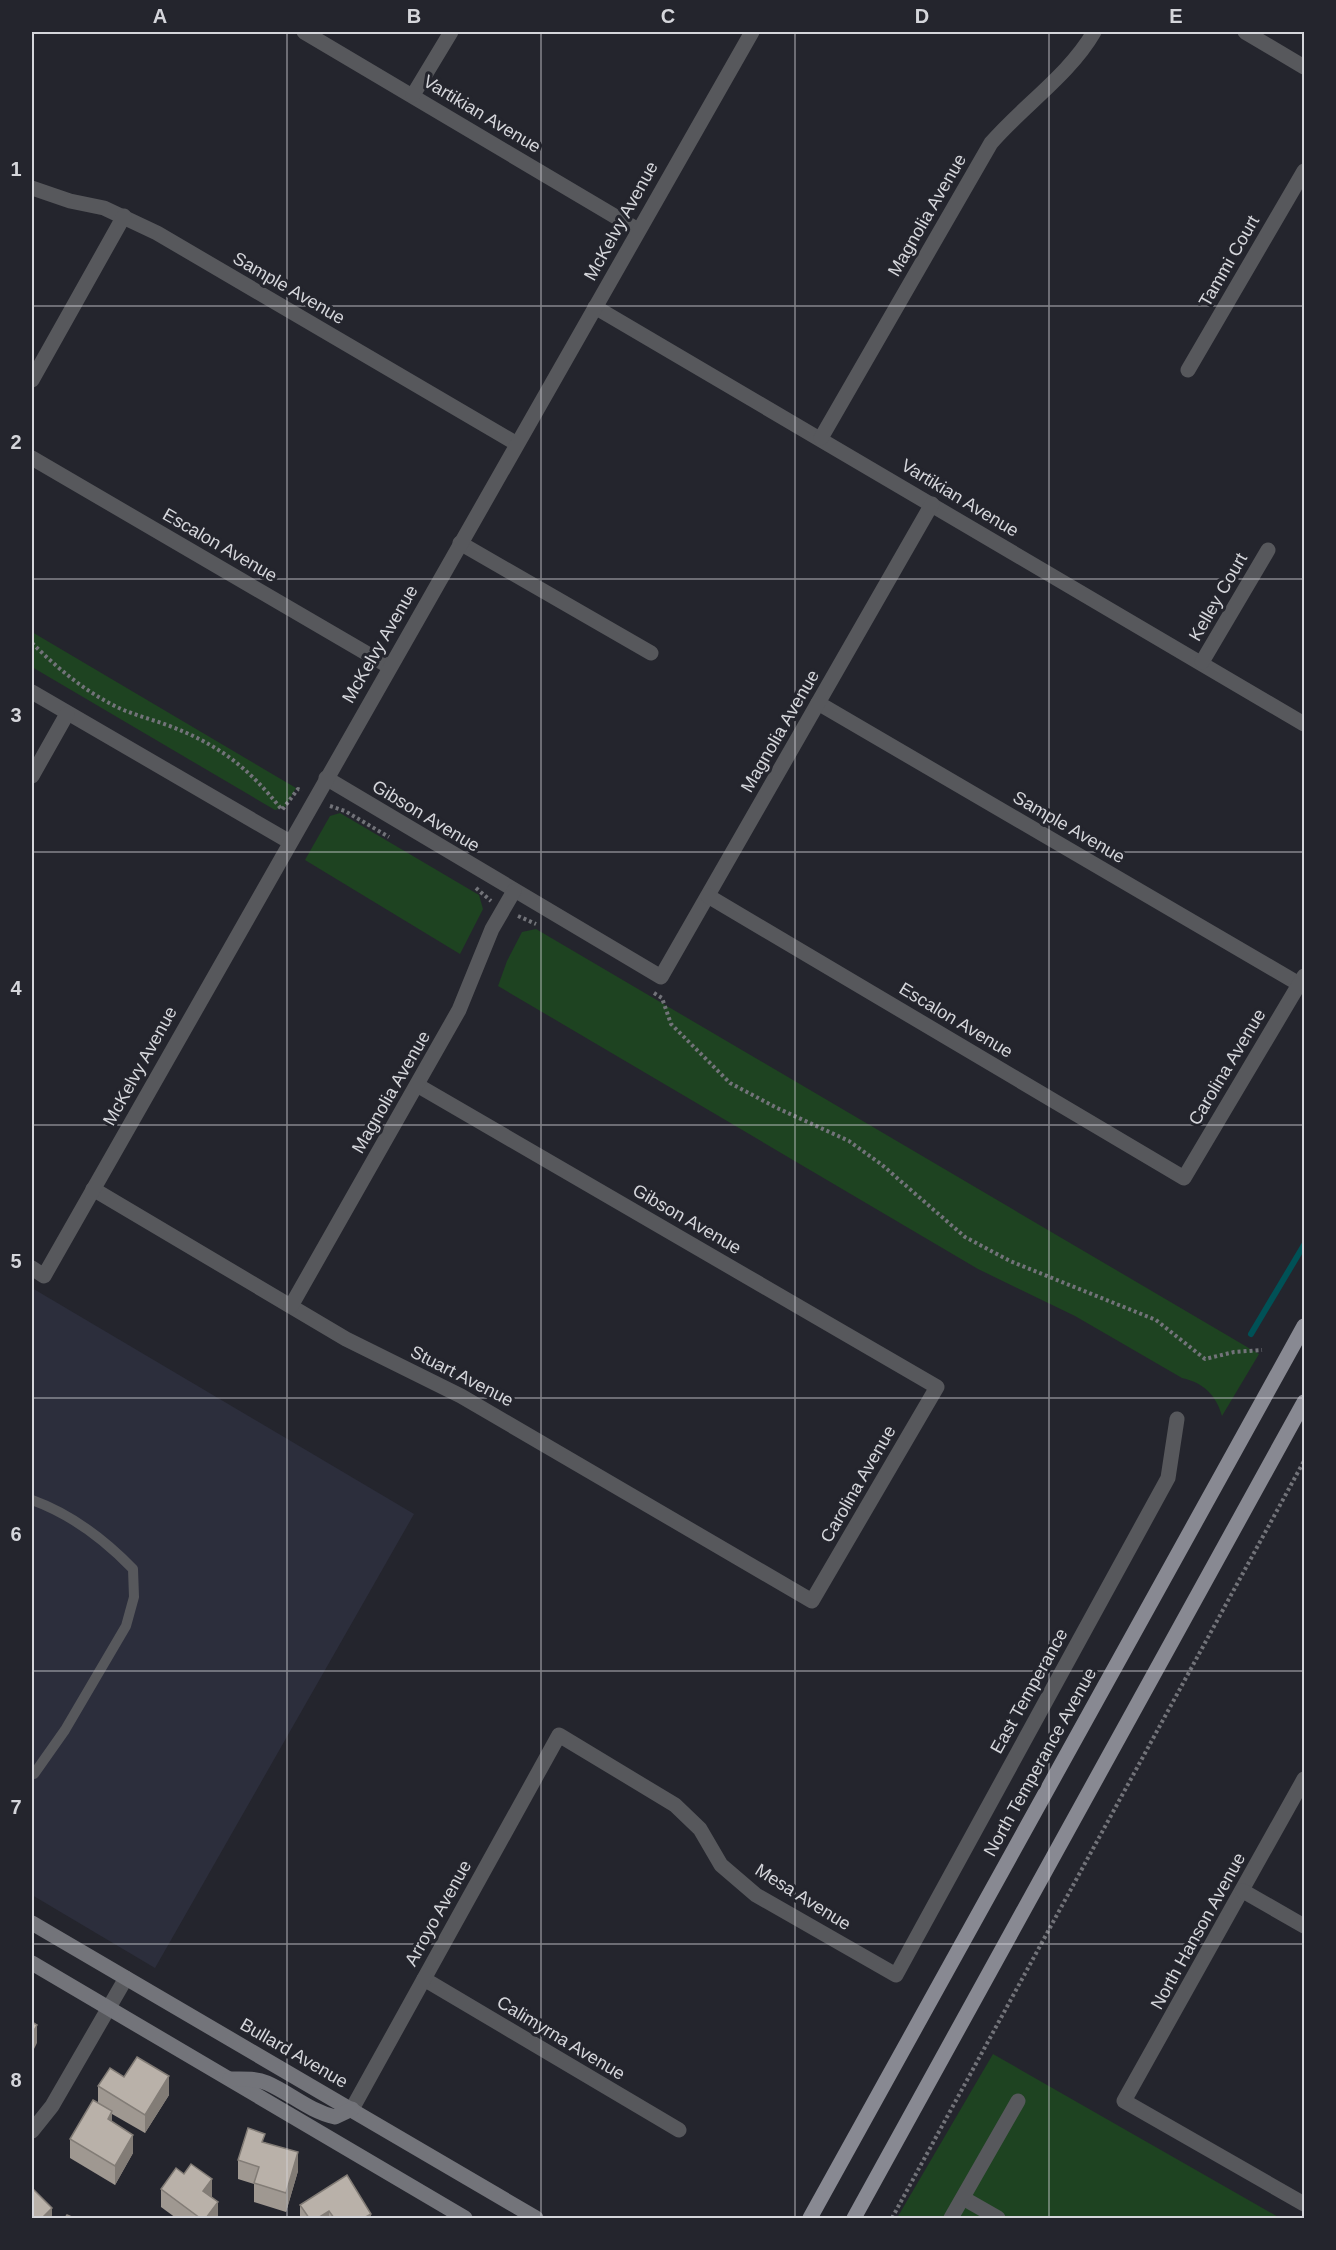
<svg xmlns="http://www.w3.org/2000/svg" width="1336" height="2250" font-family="Arial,sans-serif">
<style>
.built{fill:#2c2e3c}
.green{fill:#1e4321}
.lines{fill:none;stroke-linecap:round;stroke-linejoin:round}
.stream{stroke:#005156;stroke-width:6}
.path{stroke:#727379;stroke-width:4;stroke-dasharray:3 3;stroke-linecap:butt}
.service{stroke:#57585c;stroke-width:10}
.minor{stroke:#57585c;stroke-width:15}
.tertiary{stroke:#57585c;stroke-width:15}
.secondary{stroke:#73747a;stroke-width:15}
.primary{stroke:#888992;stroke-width:15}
.wall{fill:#9f9891}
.shaded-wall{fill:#827c76}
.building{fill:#b9b1a9;stroke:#827c76;stroke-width:1.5}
.grid{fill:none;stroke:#d5d6db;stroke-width:1.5;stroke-opacity:0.55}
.labels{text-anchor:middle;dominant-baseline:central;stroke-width:6;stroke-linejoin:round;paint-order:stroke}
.street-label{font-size:18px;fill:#d5d6db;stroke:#24252d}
.neatline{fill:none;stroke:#d5d6db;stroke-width:2}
.grid-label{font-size:20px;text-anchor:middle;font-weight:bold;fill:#d5d6db}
</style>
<rect width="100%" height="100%" fill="#24252d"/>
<path class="built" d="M32 1288 414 1514 155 1968 32 1895Z"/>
<g class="green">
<path d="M32 632 296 788 285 807 275 810 32 667Z"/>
<path d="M340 813 479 895 483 909 460 954 305 860 330 816Z"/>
<path d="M536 929 1259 1354 1222 1416C1216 1395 1204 1383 1182 1378L1075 1316 978 1269 498 986 507 961 522 932Z"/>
<path d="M993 2054 1280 2218H897Z"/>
</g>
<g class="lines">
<path class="stream" d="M1251 1334 1304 1245"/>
<g class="path">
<path d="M32 643C57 668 87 693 119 708 134 715 151 719 167 725 218 744 248 767 282 810L298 789 302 791"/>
<path d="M330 806 345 811 389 837"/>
<path d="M476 888 491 901"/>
<path d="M518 916 536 924"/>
<path d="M654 993 662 998 671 1024 730 1083 777 1108 849 1141 881 1164 965 1237 1010 1261 1156 1320 1205 1359 1234 1352 1262 1350"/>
<path d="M892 2218 1304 1461"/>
</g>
<path class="service" d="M32 1500C71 1514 104 1539 133 1569L134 1597 126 1626 65 1730 34 1774H32"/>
<g class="minor">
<path d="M304 32 638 230"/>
<path d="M413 95 451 32"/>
<path d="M32 188 70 201 104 208 157 233 517 444"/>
<path d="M595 307 1304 724"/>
<path d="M1188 370 1304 171"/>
<path d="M32 380 124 216"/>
<path d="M821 438 991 143C1024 105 1069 75 1094 32"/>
<path d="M32 458 390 667"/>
<path d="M460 543 651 653"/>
<path d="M1202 662 1268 550"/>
<path d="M32 692 290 842"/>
<path d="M818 703 1299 984"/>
<path d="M32 776 67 714"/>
<path d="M326 778 661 977 932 504"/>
<path d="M708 896 1184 1178 1304 976"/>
<path d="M93 1189 346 1339 461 1396 812 1601 937 1387 417 1085"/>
<path d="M32 1268 44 1276 752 32"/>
<path d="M291 1306 459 1010 492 929 514 891"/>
<path d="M1304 1779 1124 2101 1304 2204"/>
<path d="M1243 1891 1304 1926"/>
<path d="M424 1979 679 2130"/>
<path d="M352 2109 559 1735 675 1805 700 1829 721 1865 756 1895 896 1975 1168 1478 1177 1419"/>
<path d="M32 2131 52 2106 126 1978"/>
<path d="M963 2198 998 2218"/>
<path d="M951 2218 1018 2101"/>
</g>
<path class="tertiary" d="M1245 32 1304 67"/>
<g class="secondary">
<path d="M32 1923 536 2218"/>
<path d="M32 1963 465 2218"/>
<path d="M230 2079C242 2079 255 2078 267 2083 290 2093 309 2111 335 2117L352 2109"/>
</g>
<g class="primary">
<path d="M810 2218 1304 1326"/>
<path d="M854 2218 1304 1402"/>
</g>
</g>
<g class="wall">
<path d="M124 2077 169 2095 145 2133 112 2114V2122L133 2153 115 2185 70 2158V2139L98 2103V2086Z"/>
<path d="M265 2142 298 2171 286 2212 254 2202V2184L238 2179V2160Z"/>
<path d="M161 2189 218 2218H176L161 2207Z"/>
<path d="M300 2205 371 2218H300Z"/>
</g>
<g class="shaded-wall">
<path d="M33 2003V2021L32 2023V2005Z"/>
<path d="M37 2025V2043L32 2053V2034Z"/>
<path d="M169 2076V2095L145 2133V2115Z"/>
<path d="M112 2111V2130L108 2119Z"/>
<path d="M133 2135V2153L115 2185V2166Z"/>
<path d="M298 2152V2171L286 2212V2193Z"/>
<path d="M212 2179V2198L203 2191Z"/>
<path d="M218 2202V2218H206Z"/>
<path d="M52 2208V2218H42Z"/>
<path d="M329 2211V2218H318Z"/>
<path d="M371 2214V2218H364Z"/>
</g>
<g class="building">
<path d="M32 2022 37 2025 32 2034Z"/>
<path d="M137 2057 169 2076 145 2115 98 2086 110 2068 124 2077Z"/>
<path d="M93 2100 112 2111 108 2119 133 2135 115 2166 70 2139Z"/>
<path d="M248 2128 265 2134 262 2142 298 2152 286 2193 254 2183 259 2167 238 2160Z"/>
<path d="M191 2164 212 2179 203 2191 218 2202 206 2218H200L161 2189 176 2168 184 2174Z"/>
<path d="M347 2175 371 2214 364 2218H334L329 2211 318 2218H309L300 2205Z"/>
<path d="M32 2188 52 2208 42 2218H32Z"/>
<path d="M67 2215 74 2218H65Z"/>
</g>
<path class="grid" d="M287 32V2218M541 32V2218M795 32V2218M1049 32V2218M32 306H1304M32 579H1304M32 852H1304M32 1125H1304M32 1398H1304M32 1671H1304M32 1944H1304"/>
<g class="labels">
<g class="street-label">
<text transform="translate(482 114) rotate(31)">Vartikian Avenue</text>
<text transform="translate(927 215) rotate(-60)">Magnolia Avenue</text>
<text transform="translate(621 221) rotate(-61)">McKelvy Avenue</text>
<text transform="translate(1229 261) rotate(-60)">Tammi Court</text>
<text transform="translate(289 288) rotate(30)">Sample Avenue</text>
<text transform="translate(960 498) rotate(31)">Vartikian Avenue</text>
<text transform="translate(220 545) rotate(30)">Escalon Avenue</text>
<text transform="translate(1218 597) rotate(-60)">Kelley Court</text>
<text transform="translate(380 644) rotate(-60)">McKelvy Avenue</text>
<text transform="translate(780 731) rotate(-60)">Magnolia Avenue</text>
<text transform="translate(426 816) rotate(31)">Gibson Avenue</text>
<text transform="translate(1069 827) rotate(30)">Sample Avenue</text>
<text transform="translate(956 1020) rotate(31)">Escalon Avenue</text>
<text transform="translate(140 1066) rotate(-61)">McKelvy Avenue</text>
<text transform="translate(1227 1067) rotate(-59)">Carolina Avenue</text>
<text transform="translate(391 1092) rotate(-60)">Magnolia Avenue</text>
<text transform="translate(687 1219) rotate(30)">Gibson Avenue</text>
<text transform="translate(462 1376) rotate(27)">Stuart Avenue</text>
<text transform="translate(858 1484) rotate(-60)">Carolina Avenue</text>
<text transform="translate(1029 1691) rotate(-61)">East Temperance</text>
<text transform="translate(1040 1762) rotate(-61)">North Temperance Avenue</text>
<text transform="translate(803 1897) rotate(32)">Mesa Avenue</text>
<text transform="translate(438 1913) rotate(-61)">Arroyo Avenue</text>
<text transform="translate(1198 1931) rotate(-61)">North Hanson Avenue</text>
<text transform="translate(561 2038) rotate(31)">Calimyrna Avenue</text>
<text transform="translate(294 2053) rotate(30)">Bullard Avenue</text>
</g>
</g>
<rect width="1336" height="2250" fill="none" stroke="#24252d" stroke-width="66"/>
<rect x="33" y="33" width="1270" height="2184" class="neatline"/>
<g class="grid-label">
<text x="160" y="23">A</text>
<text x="414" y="23">B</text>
<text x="668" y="23">C</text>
<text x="922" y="23">D</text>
<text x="1176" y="23">E</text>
<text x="16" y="176">1</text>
<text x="16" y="449">2</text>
<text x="16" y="722">3</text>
<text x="16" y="995">4</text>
<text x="16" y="1268">5</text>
<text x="16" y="1541">6</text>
<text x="16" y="1814">7</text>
<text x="16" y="2087">8</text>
</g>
</svg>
